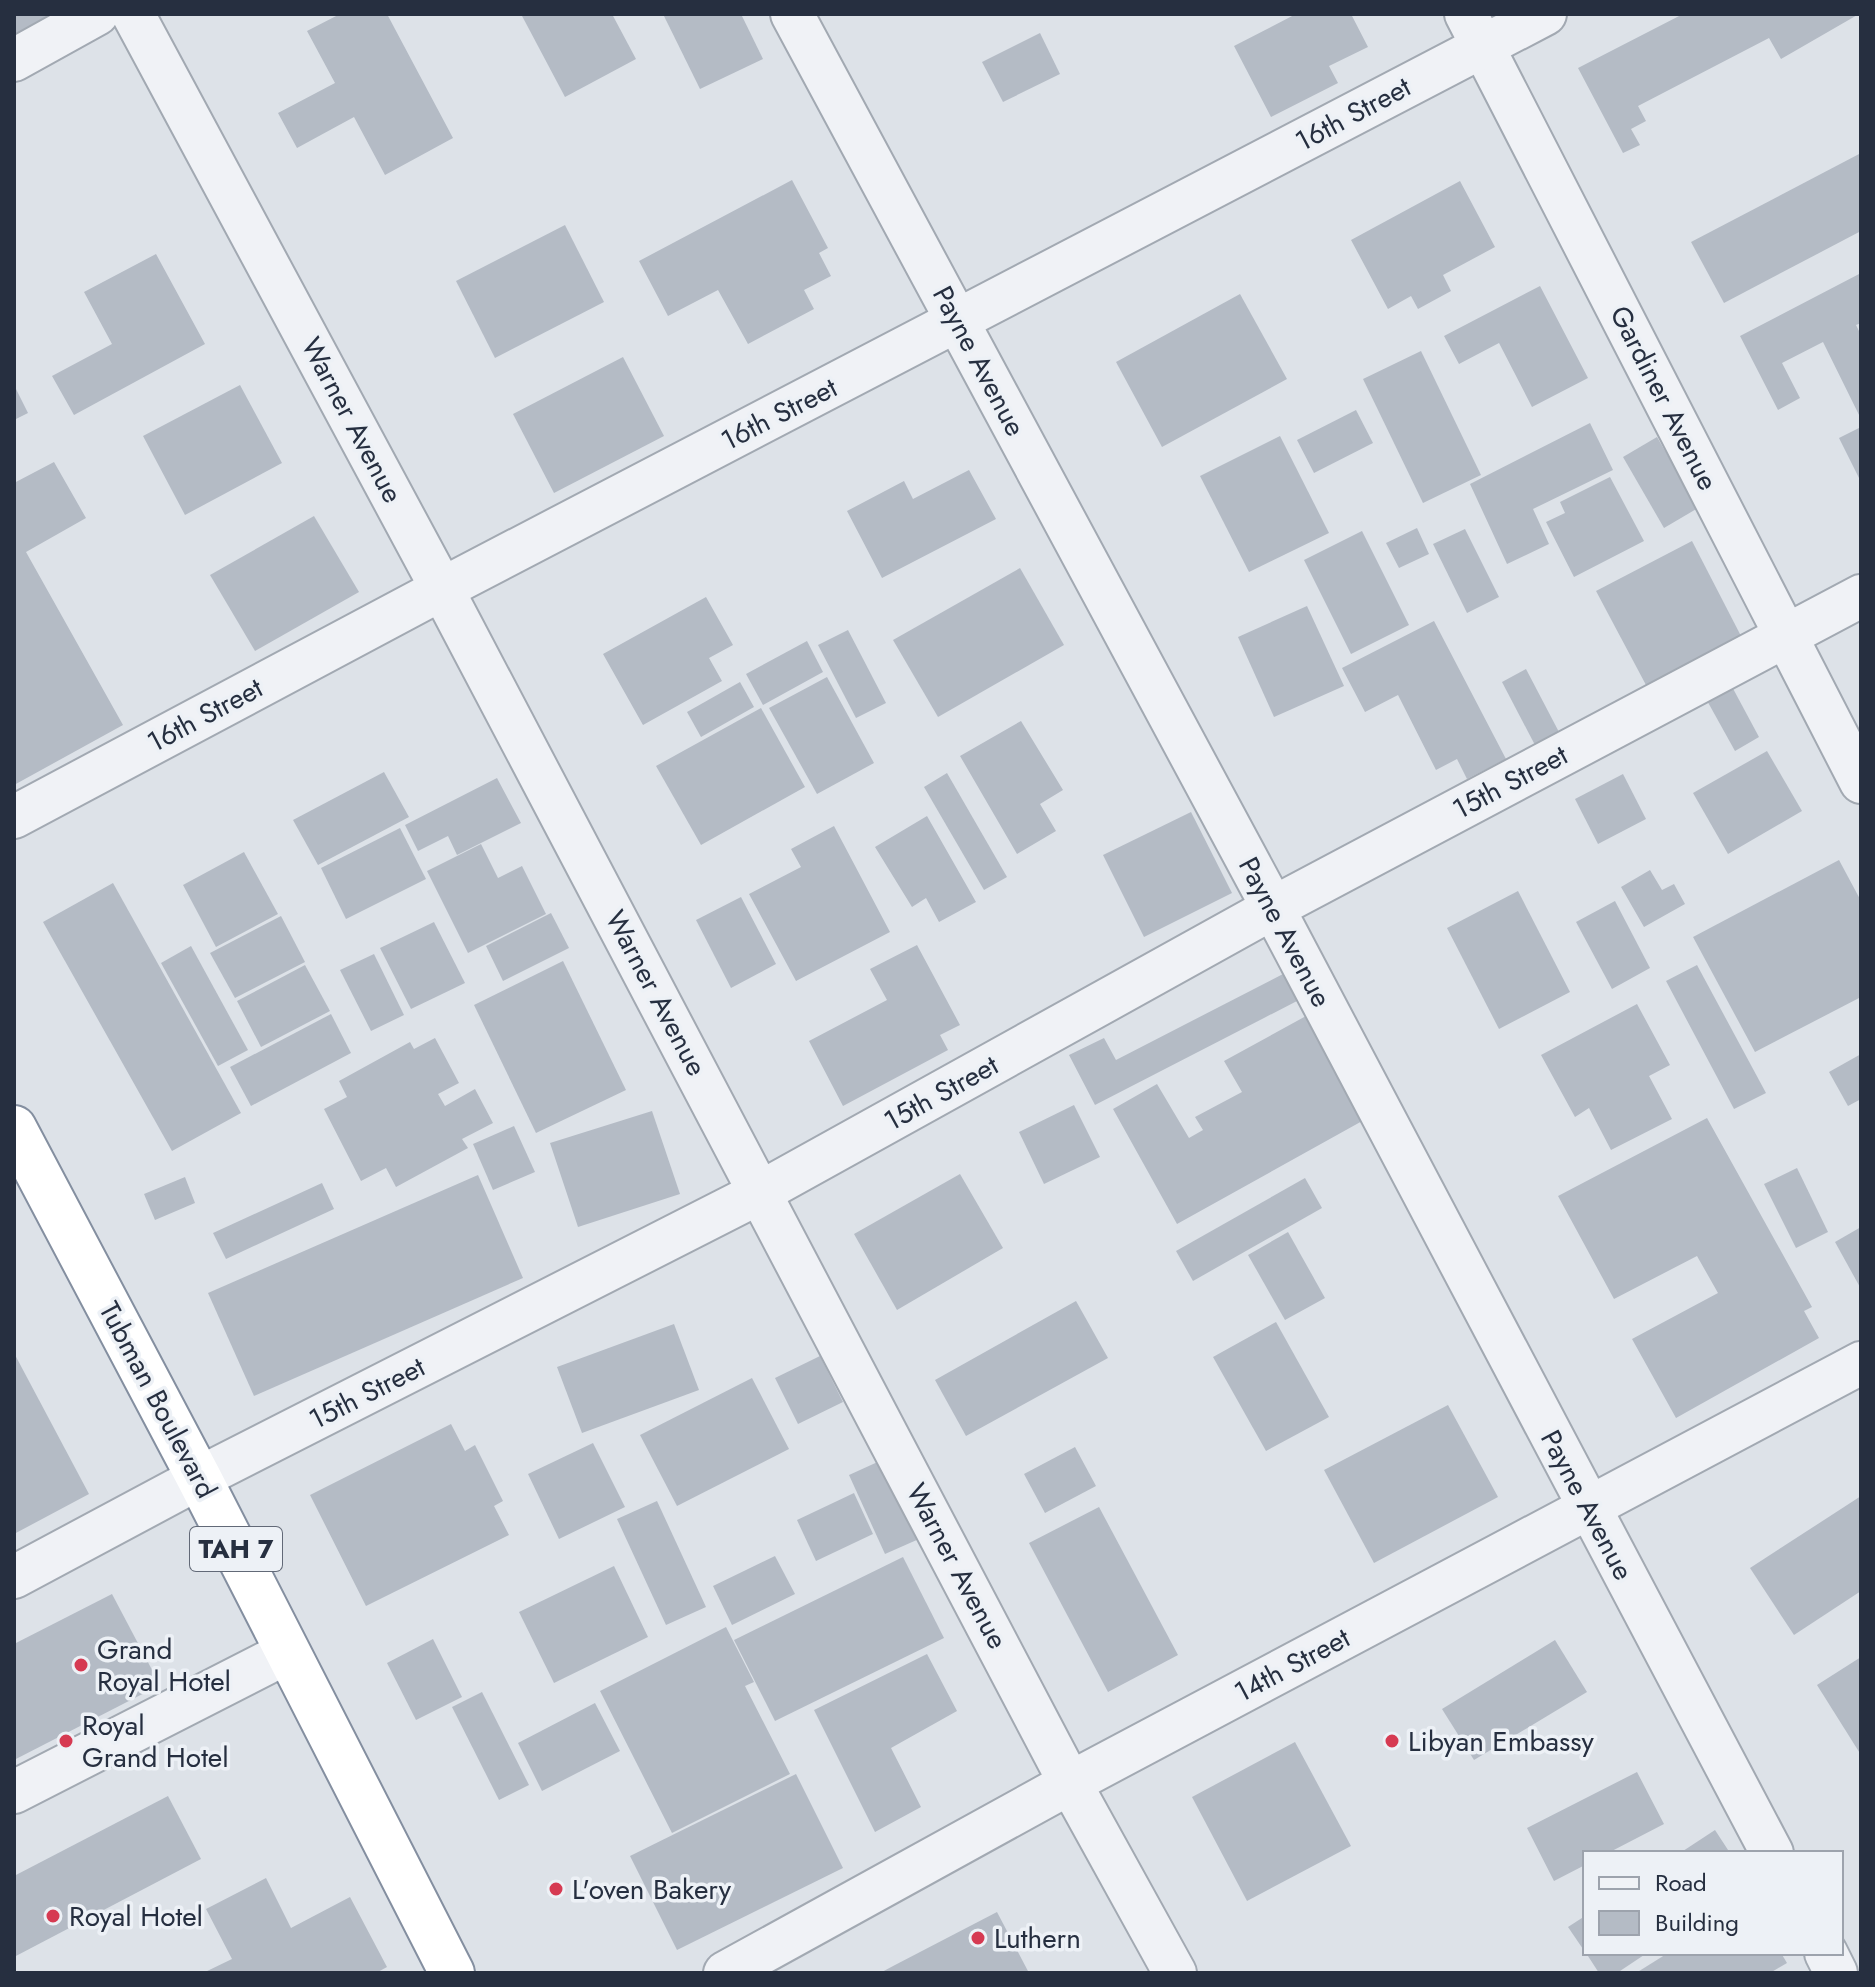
<svg xmlns="http://www.w3.org/2000/svg" width="1875" height="1987" font-family="Jost,sans-serif">
<style>
.building{fill:#b4bbc5}
.lines{fill:none;stroke-linecap:round;stroke-linejoin:round}
.minor-casing{stroke:#a2a9b2;stroke-width:46}
.highway-casing{stroke:#848fa0;stroke-width:48}
.minor{stroke:#f0f2f6;stroke-width:42}
.highway{stroke:#fff;stroke-width:44}
.poi-dot{fill:#d63a52;stroke:#edf1f6;stroke-width:3}
.labels{text-anchor:middle;dominant-baseline:central;stroke-width:7;stroke-linejoin:round;paint-order:stroke}
.shield{fill:#edf1f6;stroke:#626977;stroke-width:2}
.shield-label{font-size:26px;font-weight:bold;fill:#262f40}
.street-label{font-size:28px;fill:#262f40;stroke:#edf1f6}
.poi-label{font-size:28px;fill:#262f40;stroke:#edf1f6;text-anchor:start}
</style>
<rect width="100%" height="100%" fill="#dde2e8"/>
<g class="building">
<path d="M14 14H56L14 35Z"/>
<path d="M340 14H387L453 138 385 175 354 117 297 148 278 113 335 83 307 31Z"/>
<path d="M521 14H612L636 59 565 97Z"/>
<path d="M663 14H741L763 59 700 89Z"/>
<path d="M1296 14H1351L1368 47 1329 66 1338 83 1271 117 1234 46Z"/>
<path d="M1683 14 1758 16 1859 14 1781 59 1769 38 1638 106 1646 121 1631 129 1640 145 1623 153 1578 68Z"/>
<path d="M1040 33 1060 74 1003 102 982 62Z"/>
<path d="M1861 153V231L1724 303 1691 242Z"/>
<path d="M792 180 828 248 819 253 831 276 804 290 814 309 748 344 718 290 668 316 639 261Z"/>
<path d="M1460 181 1495 247 1443 275 1451 291 1418 309 1411 296 1388 309 1351 240Z"/>
<path d="M565 225 604 302 495 358 456 281Z"/>
<path d="M156 254 205 344 74 415 52 376 112 344 84 292Z"/>
<path d="M1861 273V323L1856 325 1861 335V419L1823 342 1782 363 1800 398 1778 410 1740 336Z"/>
<path d="M1540 286 1588 378 1532 407 1499 343 1459 364 1444 336Z"/>
<path d="M1240 294 1287 379 1162 447 1116 362Z"/>
<path d="M1421 351 1481 475 1423 503 1363 379Z"/>
<path d="M623 357 664 436 554 493 513 414Z"/>
<path d="M14 385 28 413 14 420Z"/>
<path d="M240 385 282 463 185 515 143 436Z"/>
<path d="M1356 410 1373 443 1314 473 1297 440Z"/>
<path d="M1590 423 1613 470 1533 509 1549 544 1507 564 1470 484Z"/>
<path d="M1861 427V482L1839 438Z"/>
<path d="M1280 436 1329 533 1249 572 1200 476Z"/>
<path d="M1657 437 1698 508 1664 528 1623 457Z"/>
<path d="M54 462 86 518 26 552 123 725 14 785V483Z"/>
<path d="M969 470 996 519 882 578 847 511 904 481 913 499Z"/>
<path d="M1610 477 1644 541 1574 577 1546 522 1565 513 1560 502Z"/>
<path d="M314 516 359 592 255 651 210 575Z"/>
<path d="M1417 528 1429 554 1399 568 1386 543Z"/>
<path d="M1465 529 1499 597 1467 613 1433 544Z"/>
<path d="M1362 531 1409 625 1351 654 1304 560Z"/>
<path d="M1692 541 1741 636 1646 685 1596 591Z"/>
<path d="M1020 568 1064 645 938 717 893 640Z"/>
<path d="M706 597 733 645 709 658 722 681 643 725 603 654Z"/>
<path d="M1307 606 1344 686 1274 717 1238 637Z"/>
<path d="M1434 621 1506 759 1467 779 1457 759 1436 770 1398 695 1365 712 1342 668Z"/>
<path d="M848 630 886 703 856 718 818 645Z"/>
<path d="M807 641 823 672 763 705 746 674Z"/>
<path d="M1526 669 1560 734 1536 747 1502 682Z"/>
<path d="M827 677 874 763 817 794 769 708Z"/>
<path d="M740 682 754 707 701 737 687 712Z"/>
<path d="M1730 683 1759 737 1735 751 1705 697Z"/>
<path d="M761 708 805 787 701 845 656 766Z"/>
<path d="M1021 721 1063 790 1040 804 1056 831 1017 854 960 756Z"/>
<path d="M1767 751 1802 811 1728 854 1693 793Z"/>
<path d="M384 772 409 817 318 865 293 820Z"/>
<path d="M947 773 1007 877 984 890 924 787Z"/>
<path d="M1623 774 1646 819 1598 844 1575 799Z"/>
<path d="M497 778 521 823 457 855 448 836 418 851 405 825Z"/>
<path d="M1191 812 1232 893 1144 937 1103 855Z"/>
<path d="M927 816 976 902 939 922 926 898 912 907 875 847Z"/>
<path d="M834 826 890 932 796 981 749 894 801 867 791 849Z"/>
<path d="M400 828 426 879 346 919 321 868Z"/>
<path d="M481 844 498 878 522 866 546 914 468 953 427 871Z"/>
<path d="M244 852 278 914 216 947 183 885Z"/>
<path d="M1839 860 1861 901V997L1755 1052 1693 937Z"/>
<path d="M1650 870 1662 890 1674 884 1685 904 1644 927 1621 887Z"/>
<path d="M113 883 241 1113 172 1151 43 922Z"/>
<path d="M1518 891 1570 992 1499 1029 1447 928Z"/>
<path d="M741 897 776 964 731 988 696 920Z"/>
<path d="M1615 901 1650 968 1612 989 1576 922Z"/>
<path d="M551 913 569 948 503 981 486 946Z"/>
<path d="M281 916 305 962 235 998 210 953Z"/>
<path d="M434 922 465 983 411 1009 380 948Z"/>
<path d="M917 945 960 1025 940 1035 948 1050 843 1106 809 1041 887 1000 870 969Z"/>
<path d="M191 946 248 1050 218 1066 161 963Z"/>
<path d="M374 954 404 1015 371 1031 340 970Z"/>
<path d="M563 961 626 1090 536 1133 474 1005Z"/>
<path d="M305 965 330 1011 261 1047 237 1001Z"/>
<path d="M1697 965 1766 1093 1734 1109 1666 981Z"/>
<path d="M1283 974 1297 1001 1095 1105 1069 1055 1104 1038 1116 1060Z"/>
<path d="M1637 1004 1670 1065 1649 1076 1672 1119 1611 1150 1589 1108 1575 1117 1541 1055Z"/>
<path d="M331 1014 351 1053 251 1106 230 1067Z"/>
<path d="M1306 1016 1364 1120 1177 1224 1113 1109 1157 1084 1189 1138 1203 1130 1195 1117 1242 1092 1224 1061Z"/>
<path d="M435 1038 459 1083 438 1094 445 1106 475 1089 493 1123 462 1139 468 1148 396 1187 386 1168 361 1181 324 1109 347 1097 339 1081 410 1042 414 1049Z"/>
<path d="M1861 1054V1099L1848 1106 1829 1072Z"/>
<path d="M1074 1105 1100 1157 1044 1184 1019 1132Z"/>
<path d="M652 1111 680 1194 578 1227 550 1143Z"/>
<path d="M1707 1118 1812 1307 1804 1311 1819 1338 1676 1418 1632 1339 1718 1293 1697 1256 1614 1299 1558 1196Z"/>
<path d="M514 1126 535 1172 493 1190 473 1144Z"/>
<path d="M1797 1168 1828 1232 1796 1248 1764 1184Z"/>
<path d="M960 1174 1003 1248 897 1310 854 1234Z"/>
<path d="M478 1175 523 1278 254 1396 208 1293Z"/>
<path d="M185 1177 195 1203 155 1220 144 1194Z"/>
<path d="M1305 1178 1322 1208 1193 1281 1176 1251Z"/>
<path d="M322 1183 334 1209 226 1259 213 1233Z"/>
<path d="M1861 1227V1289L1835 1242Z"/>
<path d="M1288 1232 1325 1298 1285 1320 1248 1255Z"/>
<path d="M1076 1301 1108 1358 966 1436 935 1380Z"/>
<path d="M1276 1322 1329 1417 1266 1451 1213 1357Z"/>
<path d="M674 1324 699 1390 582 1433 557 1367Z"/>
<path d="M14 1353 89 1494 14 1534Z"/>
<path d="M820 1356 843 1402 798 1424 775 1378Z"/>
<path d="M752 1378 789 1449 677 1506 640 1435Z"/>
<path d="M1448 1405 1498 1497 1374 1563 1324 1470Z"/>
<path d="M451 1424 465 1451 475 1445 503 1501 494 1506 509 1535 366 1606 310 1495Z"/>
<path d="M593 1443 625 1507 559 1539 528 1474Z"/>
<path d="M1075 1447 1096 1486 1045 1513 1024 1474Z"/>
<path d="M893 1455 928 1535 885 1554 849 1475Z"/>
<path d="M854 1493 873 1534 816 1561 797 1520Z"/>
<path d="M1861 1496V1591L1794 1635 1750 1568Z"/>
<path d="M657 1501 706 1607 666 1625 617 1519Z"/>
<path d="M1099 1507 1178 1655 1108 1692 1029 1543Z"/>
<path d="M775 1556 795 1594 732 1625 713 1586Z"/>
<path d="M903 1557 944 1638 775 1721 734 1640Z"/>
<path d="M614 1566 648 1637 554 1683 519 1612Z"/>
<path d="M112 1594 160 1685 14 1760V1644Z"/>
<path d="M726 1627 754 1682 745 1686 790 1774 672 1833 600 1691Z"/>
<path d="M433 1639 462 1697 416 1720 387 1663Z"/>
<path d="M1555 1640 1587 1692 1474 1760 1442 1709Z"/>
<path d="M927 1654 957 1711 891 1748 921 1807 875 1832 814 1710Z"/>
<path d="M1861 1657V1755L1817 1685Z"/>
<path d="M482 1692 529 1785 499 1800 452 1707Z"/>
<path d="M595 1703 620 1751 542 1791 518 1743Z"/>
<path d="M1295 1742 1351 1846 1247 1901 1192 1797Z"/>
<path d="M1637 1772 1664 1824 1608 1853H1585V1865L1554 1881 1527 1828Z"/>
<path d="M796 1774 843 1868 677 1950 630 1856Z"/>
<path d="M168 1796 201 1859 14 1957V1876Z"/>
<path d="M1715 1830 1730 1853H1680Z"/>
<path d="M266 1878 291 1928 350 1897 387 1967 376 1973H203L232 1959 206 1909Z"/>
<path d="M997 1912 1029 1973H880L895 1965Z"/>
<path d="M1585 1916V1952L1568 1927Z"/>
<path d="M1586 1953H1647L1617 1973H1599Z"/>
<path d="M1668 1953H1781L1787 1963 1770 1973H1636Z"/>
</g>
<g class="lines">
<defs>
<g id="minor">
<path d="M133 14 442 589 1070 1783 1175 1973"/>
<path d="M792 14 1273 908 1772 1853"/>
<path d="M1466 14 1861 782"/>
<path d="M14 60 97 14"/>
<path d="M14 817 442 589 1545 14"/>
<path d="M14 1577 199 1478 761 1192 1273 908 1861 596"/>
<path d="M14 1792 288 1652"/>
<path d="M1826 1953 1836 1973"/>
<path d="M725 1973 1070 1783 1861 1363"/>
</g>
<path id="highway" d="M14 1128 199 1478 452 1973"/>
</defs>
<use href="#minor" class="minor-casing"/>
<use href="#highway" class="highway-casing"/>
<use href="#minor" class="minor"/>
<use href="#highway" class="highway"/>
</g>
<g class="poi-dot">
<circle cx="81" cy="1665" r="8"/>
<circle cx="66" cy="1741" r="8"/>
<circle cx="1392" cy="1741" r="8"/>
<circle cx="556" cy="1889" r="8"/>
<circle cx="53" cy="1916" r="8"/>
<circle cx="978" cy="1938" r="8"/>
</g>
<g class="labels">
<rect class="shield" x="190" y="1527" width="92" height="44" rx="6"/>
<g class="shield-label">
<text x="236" y="1549">TAH 7</text>
</g>
<g class="street-label">
<text transform="translate(1353 114) rotate(-28)">16th Street</text>
<text transform="translate(979 361) rotate(62)">Payne Avenue</text>
<text transform="translate(1664 398) rotate(63)">Gardiner Avenue</text>
<text transform="translate(779 414) rotate(-27)">16th Street</text>
<text transform="translate(352 420) rotate(62)">Warner Avenue</text>
<text transform="translate(205 715) rotate(-28)">16th Street</text>
<text transform="translate(1510 782) rotate(-28)">15th Street</text>
<text transform="translate(1285 932) rotate(62)">Payne Avenue</text>
<text transform="translate(656 993) rotate(62)">Warner Avenue</text>
<text transform="translate(941 1093) rotate(-29)">15th Street</text>
<text transform="translate(367 1393) rotate(-27)">15th Street</text>
<text transform="translate(158 1400) rotate(62)">Tubman Boulevard</text>
<text transform="translate(1587 1505) rotate(62)">Payne Avenue</text>
<text transform="translate(957 1566) rotate(62)">Warner Avenue</text>
<text transform="translate(1292 1665) rotate(-28)">14th Street</text>
</g>
<g class="poi-label">
<text x="97" y="1649">Grand<tspan x="97" dy="32">Royal Hotel</tspan></text>
<text x="82" y="1725">Royal<tspan x="82" dy="32">Grand Hotel</tspan></text>
<text x="1408" y="1741">Libyan Embassy</text>
<text x="572" y="1889">L'oven Bakery</text>
<text x="69" y="1916">Royal Hotel</text>
<text x="994" y="1938">Luthern</text>
</g>
</g>
<rect width="1875" height="1987" fill="none" stroke="#262f40" stroke-width="32"/>
<rect x="1583" y="1851" width="260" height="104" fill="#edf1f6" stroke="#9da3ad" stroke-width="2"/>
<rect x="1599" y="1877" width="40" height="12" fill="#f0f2f6" stroke="#9da3ad" stroke-width="2"/>
<text x="1655" y="1891" font-size="24" fill="#262f40">Road</text>
<rect x="1599" y="1911" width="40" height="24" fill="#b4bbc5" stroke="#9da3ad" stroke-width="2"/>
<text x="1655" y="1931" font-size="24" fill="#262f40">Building</text>
</svg>
